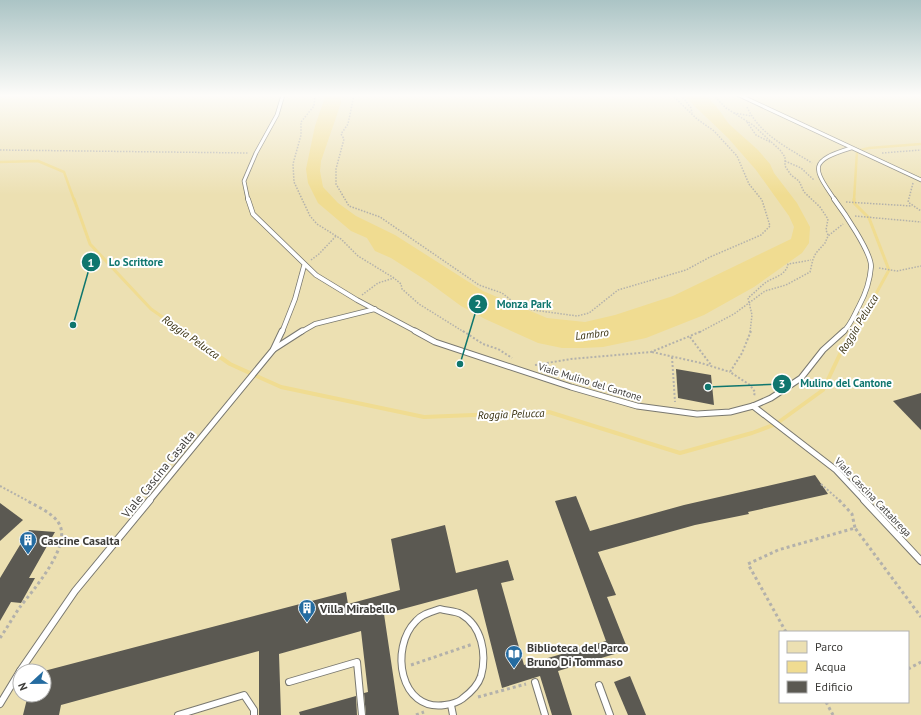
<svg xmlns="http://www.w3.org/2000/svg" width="921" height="715" font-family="'PT Sans',sans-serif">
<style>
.green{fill:#ece0b2;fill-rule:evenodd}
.water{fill:#f0dc91}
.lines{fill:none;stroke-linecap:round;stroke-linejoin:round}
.stream-far2{stroke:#f0dc91;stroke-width:2.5}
.stream-far1{stroke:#f0dc91;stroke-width:3}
.stream{stroke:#f0dc91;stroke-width:4}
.building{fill:#5b5952}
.lane-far3-casing{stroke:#797870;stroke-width:4.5}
.lane-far2-casing{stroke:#797870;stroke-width:5.5}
.lane-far1-casing{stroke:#797870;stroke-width:7}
.lane-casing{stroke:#797870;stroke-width:8}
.path-far2{stroke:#b3b1ab;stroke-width:1.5;stroke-dasharray:1.5 1.5;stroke-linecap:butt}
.path-far1{stroke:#b3b1ab;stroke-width:2;stroke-dasharray:2 2;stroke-linecap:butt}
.path{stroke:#b3b1ab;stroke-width:3;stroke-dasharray:3 3;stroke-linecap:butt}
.lane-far3{stroke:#fff;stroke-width:3}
.lane-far2{stroke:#fff;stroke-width:4}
.lane-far1{stroke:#fff;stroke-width:5}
.lane{stroke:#fff;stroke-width:6}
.labels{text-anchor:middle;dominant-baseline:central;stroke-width:4;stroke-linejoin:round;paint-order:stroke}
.street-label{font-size:10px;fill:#3d3c39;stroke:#fff}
.water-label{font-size:11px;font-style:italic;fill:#38300f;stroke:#fff}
.near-street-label{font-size:12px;fill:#3d3c39;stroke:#fff}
.near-poi-label{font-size:12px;font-weight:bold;fill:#3d3c39;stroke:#fff;text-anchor:start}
.leader{fill:none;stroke:#0f766e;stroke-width:1.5}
.callout-dot{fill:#0f766e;stroke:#fff;stroke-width:1.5}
.mark-label{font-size:12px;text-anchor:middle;font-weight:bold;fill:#fff}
.callout-label{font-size:11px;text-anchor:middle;font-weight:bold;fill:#0f766e;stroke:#fff;stroke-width:4;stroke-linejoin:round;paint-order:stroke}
</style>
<rect width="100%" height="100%" fill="#fbf9f1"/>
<path class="green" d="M0 95H921V715H0ZM780 632H908V702H780ZM20 671H44V695H20Z"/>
<path class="water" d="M323 95H341V103L321 161 320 171 323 187 338 203 356 216 395 235 483 291 547 318 585 322 615 315 673 296 791 239 794 227 789 216 756 170 728 138 683 95H705L716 106 729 124 758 150 770 164 774 173 797 203 810 227 809 243 802 253 754 287 704 315 646 338 603 347 583 348H562L538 343 485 319 461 306 427 281 391 258 375 251 367 238 351 231 318 203 308 183 306 169 315 126 324 100Z"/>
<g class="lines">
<g class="stream-far2">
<path d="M0 162 38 161 64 172 74 200"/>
<path d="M854 200 857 151 869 148 921 144"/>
</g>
<g class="stream-far1">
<path d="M74 199 90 244 151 309 184 332"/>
<path d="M854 199V203L869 218 889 270 855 332"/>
</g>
<path class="stream" d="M183 331 230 364 281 387 424 417 549 412 680 453 752 433 776 424 823 390 841 352 855 331"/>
</g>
<g class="building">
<path d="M676 369 711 375 714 405 678 398Z"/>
<path d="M921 393V430L893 401Z"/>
<path d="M815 475 828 494 748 512 749 514 695 525 598 552 616 595 607 597 628 650 558 671 572 715H552L540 676 502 688 477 589 384 614 399 715H366L364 693 368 692 361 631 279 654 281 715H259V651L61 705 59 715H23L28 695H44V671L346 592 348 604 400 590 391 539 445 525 456 573 508 560 514 580 501 583 524 665 606 641 555 501 576 496 590 531 684 505Z"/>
<path d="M0 503 23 520 0 541Z"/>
<path d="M29 530 55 532 29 578H35L21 603 11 602 0 621V578Z"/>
<path d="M630 676 646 715H628L614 682Z"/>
<path d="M356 696 357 715H300L299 712Z"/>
</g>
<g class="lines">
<defs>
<g id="lane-far3">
<path d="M739 95 921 180"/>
<path d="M248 200 244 181 256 153 277 115 283 95"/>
<path d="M835 200C812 167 809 161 851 148"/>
</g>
<g id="lane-far2">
<path d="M248 199 253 214 316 275 357 300 417 332"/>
<path d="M834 199C843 211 872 253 871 267 870 280 865 295 859 306 854 315 851 325 843 332"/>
<path d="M282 332 295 299 304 266"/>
<path d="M301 332 315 324 375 309"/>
</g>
<g id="lane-far1">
<path d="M415 331 435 342 571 387 637 406 697 414 730 412 753 406 771 398 801 378 823 350 844 331"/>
<path d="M274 349 302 331"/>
<path d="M753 406 836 470 865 501"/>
<path d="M149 501 273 350 282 331"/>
</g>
<g id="lane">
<path d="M864 500 921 561"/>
<path d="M440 609C446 611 455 611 461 614 482 626 487 654 481 676 478 686 470 693 462 699 457 703 452 704 445 705 400 712 389 648 416 621 422 614 431 612 440 609Z"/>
<path d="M20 671 75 591 150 500"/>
<path d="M289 682 357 662 362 715"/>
<path d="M535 682 545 715"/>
<path d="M599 685 610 715"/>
<path d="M0 704 20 671"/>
<path d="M451 705 453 715"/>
<path d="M178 715 244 695 254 710V715"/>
</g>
</defs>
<use href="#lane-far3" class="lane-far3-casing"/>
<use href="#lane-far2" class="lane-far2-casing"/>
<use href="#lane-far1" class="lane-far1-casing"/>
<use href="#lane" class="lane-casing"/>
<g class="path-far2">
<path d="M315 95 314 106 301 122V135L293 164 294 182 310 216 317 224 341 239 358 256 394 278 401 284 402 289 419 304 464 332"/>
<path d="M354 95 348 124 341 134 344 139 336 169V184L349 206 380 217 479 285 502 293 516 304 533 310 577 316 589 313 618 290 686 270 710 257 761 235 770 226 762 200 749 184 737 156 714 131 697 119 672 95"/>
<path d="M681 95 691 108 692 113"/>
<path d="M713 95 726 108 753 125 780 150 785 157V166L791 175 799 181 804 192 820 207 828 219 826 230 828 235"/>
<path d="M747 107C760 135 787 147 812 163"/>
<path d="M734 113 751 116"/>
<path d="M747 122 756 135 770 142"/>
<path d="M0 150 249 153"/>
<path d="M882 153 921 150"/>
<path d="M785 161 801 168 814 180"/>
<path d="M913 183 908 202 921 211"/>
<path d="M846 202 912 206"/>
<path d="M855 216 921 222"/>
<path d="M311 260 319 254 336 236"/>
<path d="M879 268 897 271 921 266"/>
<path d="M362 295 378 283 394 278"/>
<path d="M700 332 734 314 765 291 786 285 810 272 813 259 816 253 825 243 828 236 843 224"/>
<path d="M750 332 752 315 748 298C754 293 759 288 765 283 773 277 786 276 788 264L811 260"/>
</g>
<g class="path-far1">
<path d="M463 331 483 344 498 349 512 358"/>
<path d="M751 331 742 353 730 372 750 385 755 392 754 396"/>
<path d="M690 337 711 365"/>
<path d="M652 352 701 363 730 372"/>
<path d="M672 357 675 402"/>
<path d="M535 365 571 359 651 352 702 331"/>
<path d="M821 484 840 501"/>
<path d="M0 486 28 501"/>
</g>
<g class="path">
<path d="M839 500 852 514 855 528"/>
<path d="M786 632 748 564 778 550 855 528 921 617"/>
<path d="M0 638C7 628 13 617 20 607 33 590 74 544 58 522 51 512 36 506 26 500"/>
<path d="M411 665 473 644"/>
<path d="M908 669 921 662"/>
<path d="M478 697 526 684"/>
<path d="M826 702 833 715"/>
<path d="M416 715 424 712"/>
</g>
<use href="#lane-far3" class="lane-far3"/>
<use href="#lane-far2" class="lane-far2"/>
<use href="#lane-far1" class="lane-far1"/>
<use href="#lane" class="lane"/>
</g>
<linearGradient id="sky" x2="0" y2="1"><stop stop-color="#abc4c5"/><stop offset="0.49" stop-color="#fdfcf9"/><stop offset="1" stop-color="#fdfcf9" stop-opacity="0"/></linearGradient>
<rect width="921" height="195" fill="url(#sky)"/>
<defs>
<symbol id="building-pin" viewBox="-11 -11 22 30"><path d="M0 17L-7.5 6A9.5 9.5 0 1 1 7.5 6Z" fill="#246ba0" stroke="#fff"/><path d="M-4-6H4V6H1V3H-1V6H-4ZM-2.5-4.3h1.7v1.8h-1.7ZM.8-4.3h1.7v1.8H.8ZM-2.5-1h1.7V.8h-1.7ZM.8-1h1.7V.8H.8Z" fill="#fff"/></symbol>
<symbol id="library-pin" viewBox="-11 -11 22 30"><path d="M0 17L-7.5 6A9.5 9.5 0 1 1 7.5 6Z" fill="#246ba0" stroke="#fff"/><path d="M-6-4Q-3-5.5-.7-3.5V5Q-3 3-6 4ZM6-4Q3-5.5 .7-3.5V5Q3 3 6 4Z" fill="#fff"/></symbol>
</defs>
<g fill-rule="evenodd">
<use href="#building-pin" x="18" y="530" width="20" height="27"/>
<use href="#building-pin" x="297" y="598" width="20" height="27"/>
<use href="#library-pin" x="504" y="644" width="20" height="27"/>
</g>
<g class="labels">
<g class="street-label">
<text transform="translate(590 382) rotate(17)">Viale Mulino del Cantone</text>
<text transform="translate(873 497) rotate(46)">Viale Cascina Cattabrega</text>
</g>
<g class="water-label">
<text transform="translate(858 324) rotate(-59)">Roggia Pelucca</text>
<text transform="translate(592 334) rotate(-7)">Lambro</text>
<text transform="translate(191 337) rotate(35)">Roggia Pelucca</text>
<text transform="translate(511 414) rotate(-2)">Roggia Pelucca</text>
</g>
<g class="near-street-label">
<text transform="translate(158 474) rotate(-51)">Viale Cascina Casalta</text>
</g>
<g class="near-poi-label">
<text x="41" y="540">Cascine Casalta</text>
<text x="320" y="608">Villa Mirabello</text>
<text x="527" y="647">Biblioteca del Parco<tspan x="527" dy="14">Bruno Di Tommaso</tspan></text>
</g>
</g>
<path class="leader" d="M73 325L91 262M460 364L478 304M708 387L782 384"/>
<g class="callout-dot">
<circle cx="73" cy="325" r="4"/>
<circle cx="460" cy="364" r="4"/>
<circle cx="708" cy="387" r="4"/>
<circle cx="91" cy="262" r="10"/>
<circle cx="478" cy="304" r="10"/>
<circle cx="782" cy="384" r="10"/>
</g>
<g class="mark-label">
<text x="91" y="267">1</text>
<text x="478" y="308">2</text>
<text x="782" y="388">3</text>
</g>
<g class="callout-label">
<text x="136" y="266">Lo Scrittore</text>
<text x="524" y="308">Monza Park</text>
<text x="846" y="387">Mulino del Cantone</text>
</g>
<rect x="779" y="631" width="130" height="72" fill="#ffffff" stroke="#b1b1b0"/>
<rect x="787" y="641" width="20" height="12" fill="#ece0b2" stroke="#b1b1b0"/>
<text x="815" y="651" font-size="12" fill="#3d3c39">Parco</text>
<rect x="787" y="661" width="20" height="12" fill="#f0dc91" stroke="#b1b1b0"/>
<text x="815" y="671" font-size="12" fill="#3d3c39">Acqua</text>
<rect x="787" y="681" width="20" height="12" fill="#5b5952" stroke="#b1b1b0"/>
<text x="815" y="691" font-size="12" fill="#3d3c39">Edificio</text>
<g transform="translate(32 683) rotate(248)"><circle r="19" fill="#ffffff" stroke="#b1b1b0"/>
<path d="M0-3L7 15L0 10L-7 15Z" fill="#246ba0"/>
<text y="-6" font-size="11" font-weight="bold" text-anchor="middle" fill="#3d3c39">N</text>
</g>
</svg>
